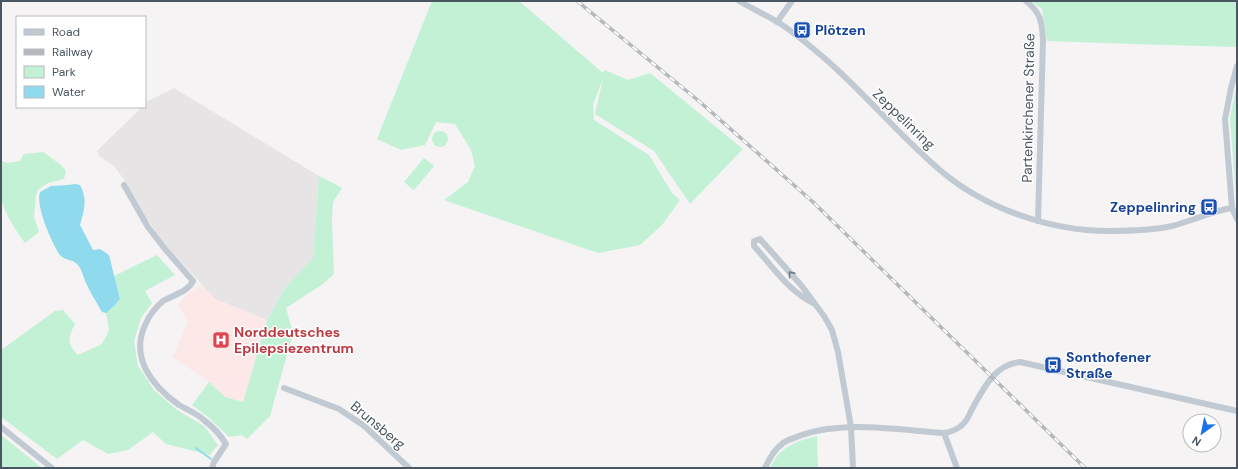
<svg xmlns="http://www.w3.org/2000/svg" width="1238" height="469" font-family="'DM Sans',sans-serif">
<style>
.education{fill:#e6e4e5}
.medical{fill:#fce8e6}
.green{fill:#c3f1d5}
.water{fill:#90daee}
.lines{fill:none;stroke-linecap:round;stroke-linejoin:round}
.stream{stroke:#90daee;stroke-width:2}
.street{stroke:#c1cad2;stroke-width:6}
.rail-casing{stroke:#b5b8bd;stroke-width:3.5}
.rail{stroke:#fff;stroke-width:2;stroke-dasharray:6;stroke-linecap:butt}
.oneway{stroke:#6e7983}
.labels{text-anchor:middle;dominant-baseline:central;stroke-width:3;stroke-linejoin:round;paint-order:stroke}
.transit-label{font-size:14px;font-weight:bold;fill:#164399;stroke:#fff;text-anchor:start}
.street-label{font-size:14px;fill:#4a5661;stroke:#fff}
.health-label{font-size:14px;font-weight:bold;fill:#be3a42;stroke:#fff;text-anchor:start}
</style>
<rect width="100%" height="100%" fill="#f5f3f3"/>
<path class="education" d="M174 88 319 176 313 258 285 288 267 320 215 299 162 241 146 217 123 178 114 166 99 156 97 151 142 107H145V104L148 101Z"/>
<path class="medical" d="M202 285 215 299 267 320 243 402 225 397 209 382 173 357 188 322 178 304 191 291Z"/>
<g class="green">
<path d="M432 1H519L603 73 605 70 628 80 650 73 743 149 690 204 654 151 595 114 603 78 593 105 594 120 649 155 672 193 680 200 662 225 640 245 598 253 444 200 468 182 475 166 471 150 455 124 436 122 425 145 401 150 377 139Z"/>
<path d="M1031 1H1237V47L1133 44 1047 41 1042 9Z"/>
<path d="M1237 82V198H1236L1230 118Z"/>
<circle cx="440" cy="139" r="8"/>
<path d="M43 152 61 165 66 171 64 179 48 183 38 190 36 196 34 217 39 232 25 243C16 230 3 212 1 196 0 184 1 172 1 161L7 163 20 161 24 154Z"/>
<path d="M424 158 434 166 414 190 404 182Z"/>
<path d="M319 176 337 185 342 188 333 202 332 220 334 274 323 284 286 308 293 333 270 416 247 439 242 435 229 437 208 417 192 405 209 382 225 397 243 402 267 320 285 288 313 258Z"/>
<path d="M157 255 175 275 145 291 152 303 141 318 134 341 138 366 154 390 177 410 204 426 218 445 210 455 166 444 153 432 128 450 108 454 83 440 57 459 1 417V350L55 311 63 310 75 324C68 337 67 344 78 355L102 344 109 330 106 313 115 305 120 299 114 276Z"/>
<path d="M1 435 42 468H1Z"/>
<path d="M817 436 818 468H770C779 447 796 441 817 436Z"/>
</g>
<path class="water" d="M75 184 80 185C88 200 84 210 80 225L93 250 100 249 109 255 120 299 115 305 106 313 102 312C97 303 91 294 87 285 84 280 83 273 80 268 75 258 66 262 60 255 52 244 35 205 40 192L51 186 68 185Z"/>
<g class="lines">
<path class="stream" d="M196 448 211 459"/>
<g class="street">
<path d="M739 1C751 8 764 14 776 21 796 33 814 49 831 64 869 98 902 138 941 171 986 209 1051 231 1109 231 1127 231 1154 230 1172 226 1192 221 1212 211 1232 208"/>
<path d="M1026 1C1041 13 1042 22 1043 40L1038 221"/>
<path d="M777 22 792 1"/>
<path d="M1237 66 1231 88 1225 119 1232 208 1237 219"/>
<path d="M124 185 148 227 165 249 193 281C188 292 173 295 163 301 156 307 150 314 146 323 129 357 152 386 179 405 188 410 198 414 205 421 213 427 221 436 226 444L214 462 212 468"/>
<path d="M815 304C789 292 773 267 754 246V241L760 239 801 285 824 316 832 330 838 352 851 427 853 468"/>
<path d="M284 388 339 409 363 425 374 435 409 468"/>
<path d="M1 427 52 468"/>
<path d="M944 433 957 468"/>
<path d="M765 468C769 459 775 449 783 443 786 441 790 439 794 438 836 419 898 430 944 433 950 432 956 430 961 426 965 423 969 416 971 411 983 390 993 365 1020 362L1237 411"/>
</g>
<defs>
<path id="rail" d="M577 1 700 102 813 202 1085 468"/>
</defs>
<use href="#rail" class="rail-casing"/>
<use href="#rail" class="rail"/>
</g>
<defs><path id="oneway-chevron" d="M-2-3.5L2.5 0L-2 3.5" fill="none" stroke-width="1.6" stroke-linecap="round" stroke-linejoin="round"/></defs>
<use class="oneway" href="#oneway-chevron" transform="translate(791 274) rotate(-131)"/>
<defs>
<symbol id="bus-square" viewBox="-11 -11 22 22"><rect x="-9" y="-9" width="18" height="18" rx="4" fill="#1a4fb4" stroke="#fff"/><path d="M-5-6H5V4H4V6H2V4H-2V6H-4V4H-5ZM-3.5-4V0h7V-4ZM-3.5 1.2v1.5H-2V1.2ZM2 1.2v1.5H3.5V1.2Z" fill="#fff"/></symbol>
<symbol id="hospital-square" viewBox="-11 -11 22 22"><rect x="-9" y="-9" width="18" height="18" rx="4" fill="#e0444e" stroke="#fff"/><path d="M-5-5h3v3.5h4V-5h3V5h-3V1.5h-4V5h-3Z" fill="#fff"/></symbol>
</defs>
<g fill-rule="evenodd">
<use href="#bus-square" x="792" y="20" width="20" height="20"/>
<use href="#bus-square" x="1199" y="197" width="20" height="20"/>
<use href="#hospital-square" x="211" y="330" width="20" height="20"/>
<use href="#bus-square" x="1043" y="355" width="20" height="20"/>
</g>
<g class="labels">
<g class="transit-label">
<text x="815" y="30">Plötzen</text>
<text x="1196" y="207" text-anchor="end">Zeppelinring</text>
<text x="1066" y="357">Sonthofener<tspan x="1066" dy="16">Straße</tspan></text>
</g>
<g class="street-label">
<text transform="translate(1028 108) rotate(-89)">Partenkirchener Straße</text>
<text transform="translate(904 119) rotate(44)">Zeppelinring</text>
<text transform="translate(378 425) rotate(40)">Brunsberg</text>
</g>
<g class="health-label">
<text x="234" y="332">Norddeutsches<tspan x="234" dy="16">Epilepsiezentrum</tspan></text>
</g>
</g>
<rect width="1238" height="469" fill="none" stroke="#4a5661" stroke-width="4"/>
<rect x="16" y="16" width="130" height="92" fill="#ffffff" stroke="#b7bbc0"/>
<rect x="24" y="29" width="20" height="6" fill="#c1cad2" stroke="#b7bbc0"/>
<text x="52" y="36" font-size="12" fill="#4a5661">Road</text>
<rect x="24" y="49" width="20" height="6" fill="#b5b8bd" stroke="#b7bbc0"/>
<text x="52" y="56" font-size="12" fill="#4a5661">Railway</text>
<rect x="24" y="66" width="20" height="12" fill="#c3f1d5" stroke="#b7bbc0"/>
<text x="52" y="76" font-size="12" fill="#4a5661">Park</text>
<rect x="24" y="86" width="20" height="12" fill="#90daee" stroke="#b7bbc0"/>
<text x="52" y="96" font-size="12" fill="#4a5661">Water</text>
<g transform="translate(1202 433) rotate(213)"><circle r="19" fill="#ffffff" stroke="#b7bbc0"/>
<path d="M0-3L7 15L0 10L-7 15Z" fill="#1a73e8"/>
<text y="-6" font-size="11" font-weight="bold" text-anchor="middle" fill="#4a5661">N</text>
</g>
</svg>
